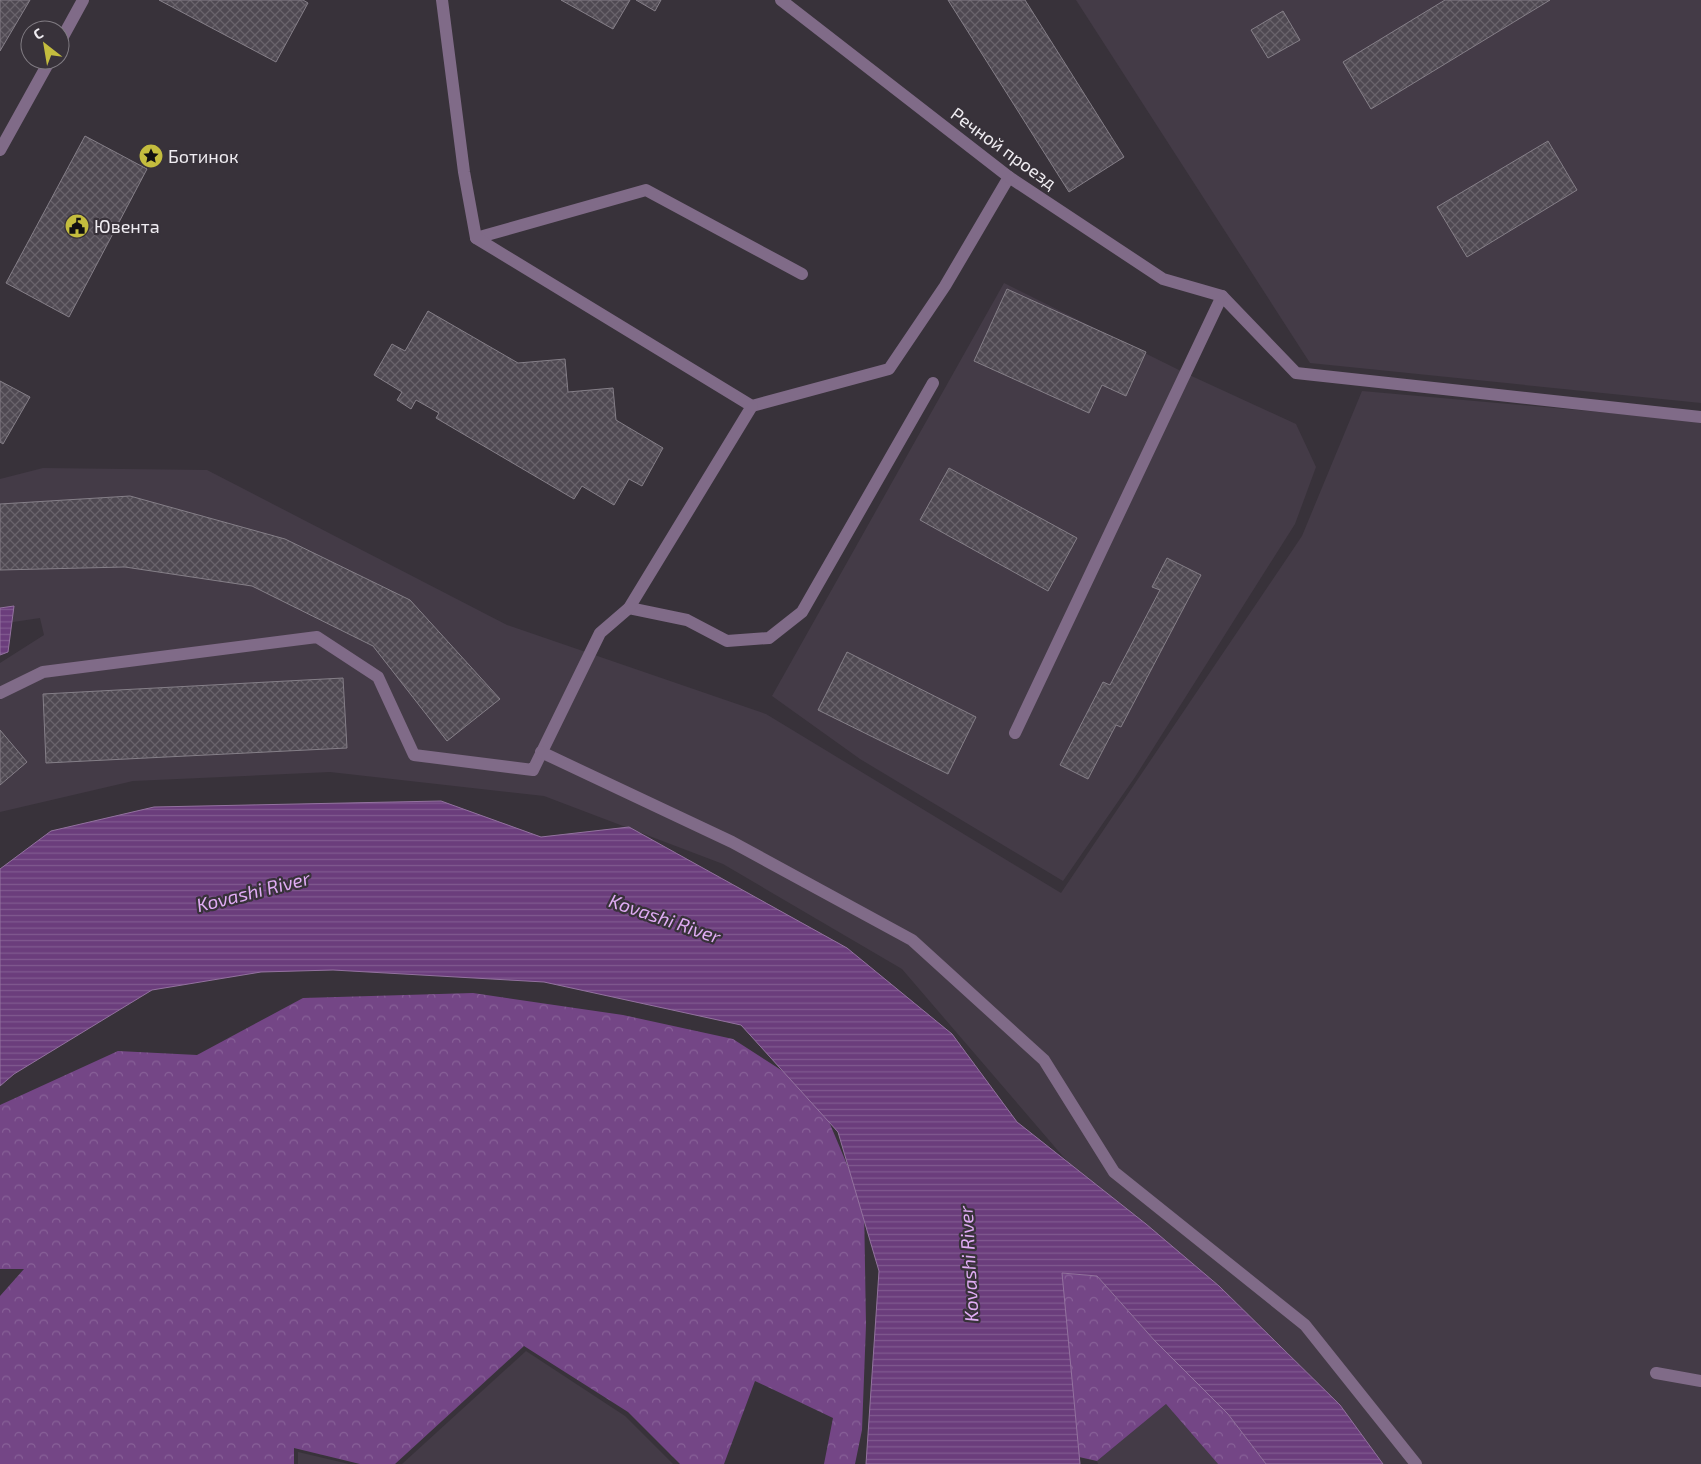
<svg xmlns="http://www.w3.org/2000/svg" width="1701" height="1464" font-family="'Exo 2',sans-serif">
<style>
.built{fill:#443b47}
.forest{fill:url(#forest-crowns)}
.water{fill:url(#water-rules);stroke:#93729f}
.building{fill:url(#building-cross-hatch);stroke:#857f88}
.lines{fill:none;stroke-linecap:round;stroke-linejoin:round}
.service{stroke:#806b88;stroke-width:12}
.minor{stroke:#806b88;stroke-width:12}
.labels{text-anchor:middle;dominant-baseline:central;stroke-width:4.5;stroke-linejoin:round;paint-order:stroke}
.street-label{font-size:18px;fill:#efecf1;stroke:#38323a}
.poi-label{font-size:18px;fill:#efecf1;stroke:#38323a;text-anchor:start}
.water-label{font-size:19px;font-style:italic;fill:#e0acf4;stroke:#38323a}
</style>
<defs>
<pattern id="forest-crowns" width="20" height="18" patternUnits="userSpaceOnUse" patternTransform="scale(1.25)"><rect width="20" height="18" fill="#744686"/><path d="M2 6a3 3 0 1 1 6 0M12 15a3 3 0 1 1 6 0" fill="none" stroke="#886198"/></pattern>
<pattern id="water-rules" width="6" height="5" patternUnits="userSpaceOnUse" patternTransform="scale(1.25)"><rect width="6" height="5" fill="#6b3d7c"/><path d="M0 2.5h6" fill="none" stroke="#80598f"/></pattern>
<pattern id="building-cross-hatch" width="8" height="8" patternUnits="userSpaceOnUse" patternTransform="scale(1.25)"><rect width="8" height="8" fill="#4f4952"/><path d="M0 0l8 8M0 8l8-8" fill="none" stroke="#69636b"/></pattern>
</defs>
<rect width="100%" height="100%" fill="#38323a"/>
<g class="built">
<path d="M1076 0H1701V403L1310 363Z"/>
<path d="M1004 283 1185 373 1296 424 1316 467 1295 524 1135 777 1063 881 860 759 772 696Z"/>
<path d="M1362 391 1701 421V1464H1327L902 969 723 864 544 796 330 772 133 781 0 812V663L44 635 40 618 0 624V479L43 468 207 470 507 625 766 714 1061 893 1302 536Z"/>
<path d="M526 1351 625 1416 673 1464H402Z"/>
<path d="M1166 1404 1218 1464H1098L1097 1461Z"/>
<path d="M298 1452 349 1464H298Z"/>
</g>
<g class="forest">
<path d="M473 993 623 1015 733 1039 817 1093 864 1205 866 1325 862 1430 855 1464H824L833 1418 755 1381 724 1464H680L628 1412 524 1346 395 1464H360L294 1448V1464H0V1296L24 1269H0V1105L118 1051 197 1055 303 998Z"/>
<path d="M1061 1273 1097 1276 1155 1341 1228 1414 1266 1464H1218L1166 1404 1097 1461 1079 1457Z"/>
</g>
<g class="water">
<path d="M14 606 8 652 0 655V608Z"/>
<path d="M441 801 541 837 629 827 847 948 952 1034 1017 1122 1146 1224 1219 1286 1340 1405 1383 1464H1266L1228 1414 1155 1341 1097 1276 1062 1273 1080 1464H866L879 1271 838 1132 741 1025 544 982 333 970 261 972 152 990 14 1074 0 1086V869L51 831 154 807Z"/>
</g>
<g class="building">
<path d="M0 0H30L0 51Z"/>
<path d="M159 0H303L308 3 276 62Z"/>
<path d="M561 0H630L613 29Z"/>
<path d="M636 0H661L655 11Z"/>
<path d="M948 0H1025L1124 157 1069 192Z"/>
<path d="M1445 0H1550L1371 109 1343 62Z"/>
<path d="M1283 11 1300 40 1268 58 1251 30Z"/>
<path d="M85 136 147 169 69 317 6 283Z"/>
<path d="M1548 141 1577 190 1467 257 1437 207Z"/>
<path d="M1007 289 1146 352 1126 396 1102 385 1089 413 974 361Z"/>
<path d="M428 311 518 363 565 359 568 392 613 388 616 420 663 448 642 486 629 479 614 505 582 486 574 499 436 418 439 413 416 400 411 409 397 400 402 392 374 375 392 344 405 351Z"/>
<path d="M0 381 30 397 3 444 0 442Z"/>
<path d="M949 468 1077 538 1048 591 920 520Z"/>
<path d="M130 496 285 539 410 600 500 699 447 741 373 646 252 586 125 567 0 570V504Z"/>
<path d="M1167 558 1201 575 1121 727 1116 725 1088 779 1060 765 1103 682 1110 685 1160 590 1152 587Z"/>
<path d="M847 652 976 717 948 774 818 710Z"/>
<path d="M343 678 347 748 46 763 43 694Z"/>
<path d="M0 730 27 762 0 785Z"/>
</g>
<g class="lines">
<g class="service">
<path d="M476 238 646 190 802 274"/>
<path d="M752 406 889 369 945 286 1009 177"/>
<path d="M629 608 687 620 727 641 769 638 802 612 933 383"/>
<path d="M0 693 43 672 317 637 378 677 414 755 533 770 600 633 629 608 752 406 476 238 464 172 442 0"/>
<path d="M1015 733 1222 296 1296 373 1701 417"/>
<path d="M541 752 732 842 912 940 1044 1060 1114 1172 1305 1325 1416 1464"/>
<path d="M1656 1373 1701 1381"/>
</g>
<g class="minor">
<path d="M781 0 1009 177 1163 279 1222 296"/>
<path d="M60 42 83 0"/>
<path d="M0 150 50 60"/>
</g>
</g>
<defs>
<symbol id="sight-disc" viewBox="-11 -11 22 22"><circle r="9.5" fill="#c4bd3e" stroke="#38323a"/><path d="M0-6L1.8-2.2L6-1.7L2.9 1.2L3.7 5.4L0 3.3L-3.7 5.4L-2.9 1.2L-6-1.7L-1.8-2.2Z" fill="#111"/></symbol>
<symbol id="civic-disc" viewBox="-11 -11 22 22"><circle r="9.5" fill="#c4bd3e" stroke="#38323a"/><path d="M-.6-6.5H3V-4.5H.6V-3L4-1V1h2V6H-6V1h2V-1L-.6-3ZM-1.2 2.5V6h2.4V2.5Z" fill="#111"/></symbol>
</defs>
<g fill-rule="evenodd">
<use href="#sight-disc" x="137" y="142" width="28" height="28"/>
<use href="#civic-disc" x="63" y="212" width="28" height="28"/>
</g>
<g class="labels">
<g class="street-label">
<text transform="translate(1004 148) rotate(36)">Речной проезд</text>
</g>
<g class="poi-label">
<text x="168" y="156">Ботинок</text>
<text x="94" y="226">Ювента</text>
</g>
<g class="water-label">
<text transform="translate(253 891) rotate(-14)">Kovashi River</text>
<text transform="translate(665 918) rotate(19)">Kovashi River</text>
<text transform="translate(968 1264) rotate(-93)">Kovashi River</text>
</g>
</g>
<g transform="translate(45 45) rotate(329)"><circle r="24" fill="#38323a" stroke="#817c83"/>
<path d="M0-4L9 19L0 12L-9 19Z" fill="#c4bd3e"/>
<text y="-8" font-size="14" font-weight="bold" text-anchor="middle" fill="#efecf1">С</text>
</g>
</svg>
